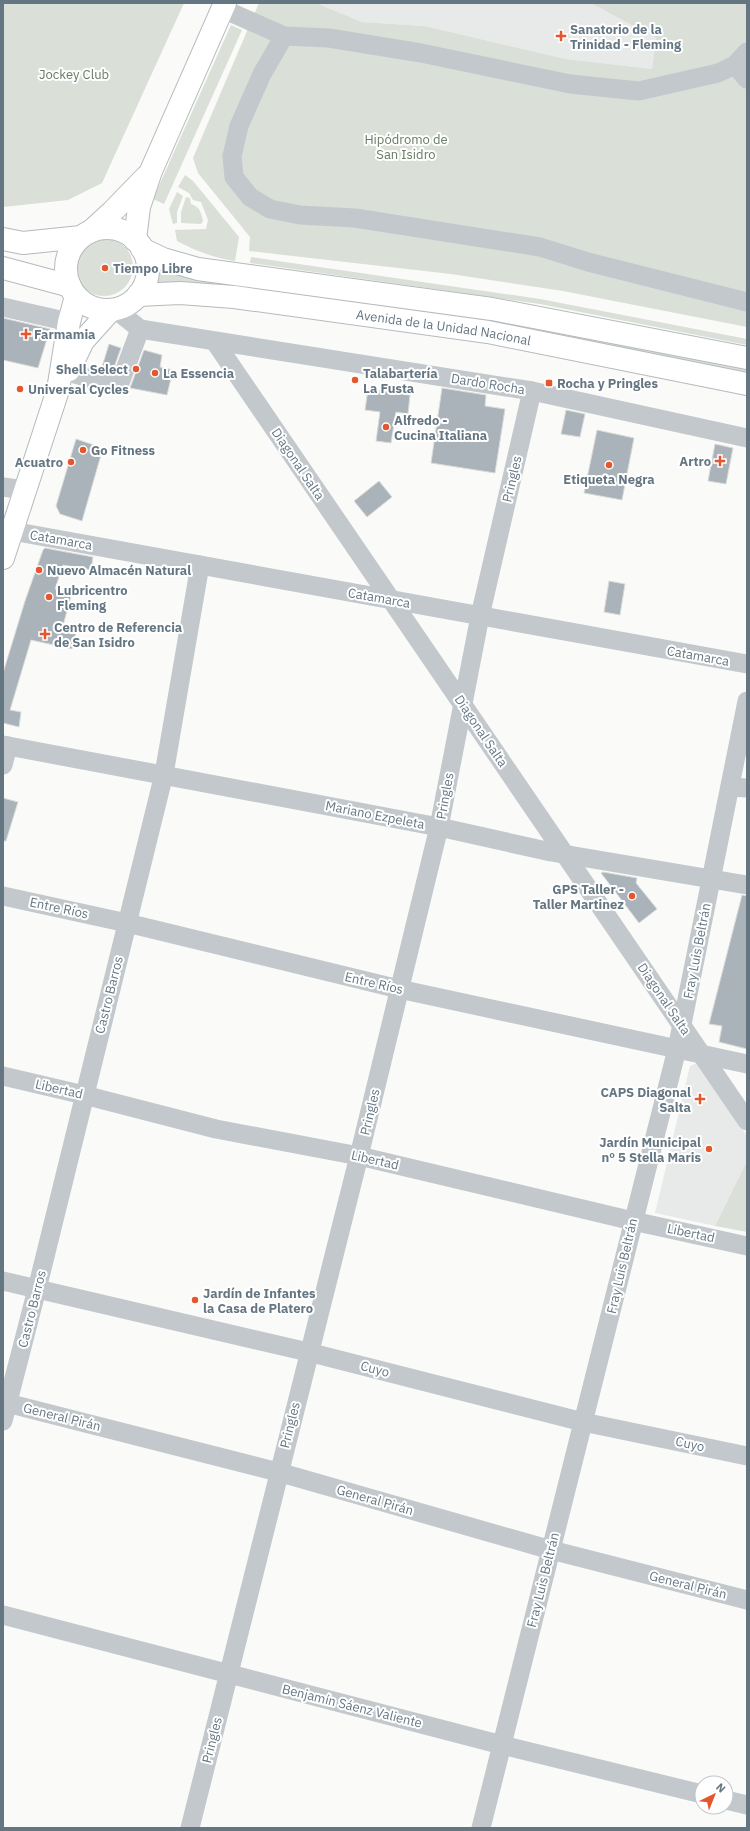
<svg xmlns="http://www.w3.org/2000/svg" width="750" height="1831" font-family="'IBM Plex Sans',sans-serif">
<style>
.built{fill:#e8e9e9}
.green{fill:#dadfd7}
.building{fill:#aab3b9;stroke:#dcdcda}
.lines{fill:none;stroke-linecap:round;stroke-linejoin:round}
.major-casing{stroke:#b5babe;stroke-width:24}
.minor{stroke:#c3c8cc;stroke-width:19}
.major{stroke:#fff;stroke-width:22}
.poi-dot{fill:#e4572e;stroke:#fff;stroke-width:1.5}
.labels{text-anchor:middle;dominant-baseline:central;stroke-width:4;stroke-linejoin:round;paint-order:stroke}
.poi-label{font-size:13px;font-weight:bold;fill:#657683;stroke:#fff;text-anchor:start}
.park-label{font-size:13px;fill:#687a64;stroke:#fff}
.street-label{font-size:13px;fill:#657683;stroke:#fff}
</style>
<rect width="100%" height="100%" fill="#fafaf8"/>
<g class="built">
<path d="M316 3H613L656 38 652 69 566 59 425 26 362 22Z"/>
<path d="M697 1063 747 1136V1161L715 1226 655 1213 690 1066Z"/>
</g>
<g class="green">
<path d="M3 3H184L102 183 68 200 3 207Z"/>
<path d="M259 3H316L362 22 425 26 566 59 652 69 656 38 591 3H747V327L563 291 451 274 249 251 250 237 198 173 193 158Z"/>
<path d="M231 25 242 30 164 204 153 199Z"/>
<path d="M185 175 193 181 239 237 235 261C214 258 196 251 177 241L175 230 206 229 208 220 201 202 193 200 189 193 178 187Z"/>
<path d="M177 192 183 196 177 212V223L173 224 169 209Z"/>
<path d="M186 197 190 198 191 204C200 207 201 212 203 221L201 224 181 223V212Z"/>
<circle cx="104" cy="267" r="29"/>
<path d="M251 257 540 299 747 339V345L540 304 250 263Z"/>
<path d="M154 260 230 282 229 291H150Z"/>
<path d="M245 284 482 316 747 366V376L243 294Z"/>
<path d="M747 1161V1232L715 1226Z"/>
</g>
<g class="building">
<path d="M3 318 50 329 38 368 3 360Z"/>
<path d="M109 344 121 348 112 373 101 370Z"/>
<path d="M144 350 162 355 160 367 173 370 167 395 130 388Z"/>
<path d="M442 388 486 395 485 406 505 409 495 473 431 463Z"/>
<path d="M368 389 410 395 408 414 396 412 391 443 376 441 380 412 365 410Z"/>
<path d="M566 410 585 414 580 437 561 434Z"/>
<path d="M597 430 634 438 622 500 584 493Z"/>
<path d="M76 439 103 448 82 521 60 514 56 506Z"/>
<path d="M715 444 733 448 726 484 708 481Z"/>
<path d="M379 481 392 497 367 517 354 501Z"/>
<path d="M45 548 93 557 91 570 63 565 55 589 72 593 62 629 76 632 72 649 31 640 10 710 21 712 19 727 3 723V673L25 601 43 550Z"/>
<path d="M609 581 625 584 620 615 604 612Z"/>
<path d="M3 798 18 802 6 841H3Z"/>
<path d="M603 872 637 878 636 883 657 909 639 923 601 873Z"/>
<path d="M742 895 747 896V1049L719 1042 722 1026 709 1024Z"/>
</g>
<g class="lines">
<defs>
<g id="major">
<circle cx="107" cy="269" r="41"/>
<path d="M90 232 113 211 146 177"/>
<path d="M3 239 23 243 81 237"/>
<path d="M135 240 139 207 151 171 225 3"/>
<path d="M142 249 163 259 198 269 492 309 747 358"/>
<path d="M3 268 70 286"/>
<path id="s1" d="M138 295 180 293 234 297 488 332 747 384"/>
<path d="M69 370 83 341 110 311"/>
<path d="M3 558 58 390 69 322 76 296"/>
</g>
</defs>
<use href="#major" class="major-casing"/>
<g class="minor">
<path d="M223 9 284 36 329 38 421 53 570 84 639 91 718 73 735 65 747 52"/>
<path d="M284 36 262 74 239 126 232 156 234 177 250 197 270 209 300 215 355 218 540 247 588 262 747 302"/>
<path d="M735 65 747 79"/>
<path d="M3 307 69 322"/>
<path d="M115 309 140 329 532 391 747 438"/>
<path d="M215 342 747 1121"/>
<path d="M68 372 115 385 120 383 140 329"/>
<path d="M3 487 25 490"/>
<path d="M12 531 747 664"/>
<path d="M3 745 439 827 551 852 747 885"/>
<path d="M3 765 8 746"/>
<path d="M730 787 747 788"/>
<path d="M3 896 127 923 399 989 747 1064"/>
<path d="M3 1076 84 1095 216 1129 359 1156 633 1221 747 1246"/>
<path d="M3 1281 308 1352 583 1422 747 1456"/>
<path d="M3 1402 278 1472 551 1550 747 1600"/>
<path d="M3 1421 37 1289 164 774 200 565"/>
<path d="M3 1615 502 1745 702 1794"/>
<path d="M726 1800 747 1805"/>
<path d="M190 1828 359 1156 439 827 480 616 532 391"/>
<path d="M481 1828 677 1049 747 701"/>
</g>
<use href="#major" class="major"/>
</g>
<g class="poi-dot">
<path d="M559 30h4v4h4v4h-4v4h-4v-4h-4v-4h4z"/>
<circle cx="105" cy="268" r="4"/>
<path d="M24 328h4v4h4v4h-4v4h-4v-4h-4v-4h4z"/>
<circle cx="136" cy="369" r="4"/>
<circle cx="155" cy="373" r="4"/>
<circle cx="355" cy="380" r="4"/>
<rect x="545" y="379" width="8" height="8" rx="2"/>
<circle cx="20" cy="389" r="4"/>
<circle cx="386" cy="427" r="4"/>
<circle cx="83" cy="450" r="4"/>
<path d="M718 455h4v4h4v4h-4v4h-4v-4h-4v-4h4z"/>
<circle cx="71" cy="462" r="4"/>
<circle cx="609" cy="465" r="4"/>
<circle cx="39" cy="570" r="4"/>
<circle cx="49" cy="597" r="4"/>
<path d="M43 628h4v4h4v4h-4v4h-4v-4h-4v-4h4z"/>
<circle cx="632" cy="896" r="4"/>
<path d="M698 1093h4v4h4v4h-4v4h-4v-4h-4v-4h4z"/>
<circle cx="709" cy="1149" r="4"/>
<circle cx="195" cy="1300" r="4"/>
</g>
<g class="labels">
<g class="poi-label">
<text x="570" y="29">Sanatorio de la<tspan x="570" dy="15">Trinidad - Fleming</tspan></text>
<text x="113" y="268">Tiempo Libre</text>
<text x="34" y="334">Farmamia</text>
<text x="128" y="369" text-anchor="end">Shell Select</text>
<text x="163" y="373">La Essencia</text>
<text x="363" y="373">Talabartería<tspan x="363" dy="15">La Fusta</tspan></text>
<text x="557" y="383">Rocha y Pringles</text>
<text x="28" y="389">Universal Cycles</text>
<text x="394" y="420">Alfredo -<tspan x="394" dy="15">Cucina Italiana</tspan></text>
<text x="91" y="450">Go Fitness</text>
<text x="711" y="461" text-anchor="end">Artro</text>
<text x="63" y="462" text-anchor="end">Acuatro</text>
<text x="609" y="479" text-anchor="middle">Etiqueta Negra</text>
<text x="47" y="570">Nuevo Almacén Natural</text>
<text x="57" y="590">Lubricentro<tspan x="57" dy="15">Fleming</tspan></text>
<text x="54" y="627">Centro de Referencia<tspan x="54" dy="15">de San Isidro</tspan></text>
<text x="624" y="889" text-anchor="end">GPS Taller -<tspan x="624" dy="15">Taller Martinez</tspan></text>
<text x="691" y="1092" text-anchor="end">CAPS Diagonal<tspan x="691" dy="15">Salta</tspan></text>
<text x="701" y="1142" text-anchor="end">Jardín Municipal<tspan x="701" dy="15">nº 5 Stella Maris</tspan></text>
<text x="203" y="1293">Jardín de Infantes<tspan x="203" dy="15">la Casa de Platero</tspan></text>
</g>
<g class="park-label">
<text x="74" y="74">Jockey Club</text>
<text x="406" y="139">Hipódromo de<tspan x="406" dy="15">San Isidro</tspan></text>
</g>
<g class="street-label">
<text stroke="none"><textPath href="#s1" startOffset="308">Avenida de la Unidad Nacional</textPath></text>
<text transform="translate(488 384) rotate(9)">Dardo Rocha</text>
<text transform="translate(298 464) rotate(56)">Diagonal Salta</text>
<text transform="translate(512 479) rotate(-77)">Pringles</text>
<text transform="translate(61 540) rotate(10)">Catamarca</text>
<text transform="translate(379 598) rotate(10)">Catamarca</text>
<text transform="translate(698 656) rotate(10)">Catamarca</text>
<text transform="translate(481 731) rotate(56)">Diagonal Salta</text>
<text transform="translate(445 796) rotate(-80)">Pringles</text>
<text transform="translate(375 815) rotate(11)">Mariano Ezpeleta</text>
<text transform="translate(59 908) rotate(12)">Entre Ríos</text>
<text transform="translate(697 951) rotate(-79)">Fray Luis Beltrán</text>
<text transform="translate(374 983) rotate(13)">Entre Ríos</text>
<text transform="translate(109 995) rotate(-76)">Castro Barros</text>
<text transform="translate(664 999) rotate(56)">Diagonal Salta</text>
<text transform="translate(59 1089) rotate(13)">Libertad</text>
<text transform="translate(370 1112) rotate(-77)">Pringles</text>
<text transform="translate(375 1160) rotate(13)">Libertad</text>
<text transform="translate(691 1233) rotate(12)">Libertad</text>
<text transform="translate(622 1266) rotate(-77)">Fray Luis Beltrán</text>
<text transform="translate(32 1309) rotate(-76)">Castro Barros</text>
<text transform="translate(375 1369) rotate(14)">Cuyo</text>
<text transform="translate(62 1417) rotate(14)">General Pirán</text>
<text transform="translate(290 1425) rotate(-76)">Pringles</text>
<text transform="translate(690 1444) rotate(12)">Cuyo</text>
<text transform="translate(375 1500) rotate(16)">General Pirán</text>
<text transform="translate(543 1580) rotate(-76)">Fray Luis Beltrán</text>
<text transform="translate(688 1585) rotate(14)">General Pirán</text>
<text transform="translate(352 1706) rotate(14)">Benjamín Sáenz Valiente</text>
<text transform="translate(212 1740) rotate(-76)">Pringles</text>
</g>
</g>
<rect width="750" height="1831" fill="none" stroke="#657683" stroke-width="8"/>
<g transform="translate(714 1795) rotate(43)"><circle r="19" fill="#ffffff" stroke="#c1c8cd"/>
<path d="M0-3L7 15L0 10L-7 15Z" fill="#e4572e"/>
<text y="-6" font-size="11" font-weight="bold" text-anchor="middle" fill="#657683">N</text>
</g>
</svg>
